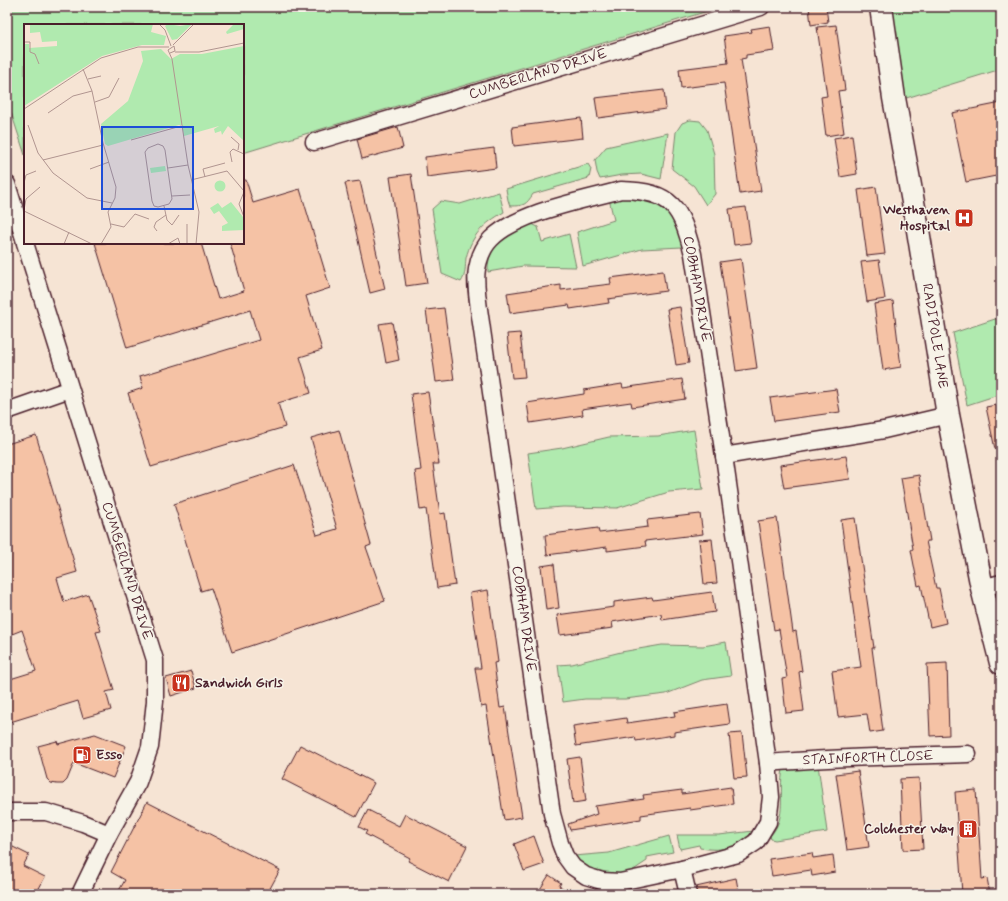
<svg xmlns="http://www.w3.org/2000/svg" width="1008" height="901" font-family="Mynerve,sans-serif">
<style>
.green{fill:#b0eaaf;stroke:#7d846d}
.building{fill:#f5c2a5;stroke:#4a1f2b}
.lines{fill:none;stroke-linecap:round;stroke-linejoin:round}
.street-casing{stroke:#4a1f2b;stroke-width:19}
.secondary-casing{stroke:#4a1f2b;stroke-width:25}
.street{stroke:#f7f3e8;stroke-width:16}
.secondary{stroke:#f7f3e8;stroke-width:22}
.labels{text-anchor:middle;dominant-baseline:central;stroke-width:3;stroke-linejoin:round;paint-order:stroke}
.street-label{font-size:14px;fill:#4a1f2b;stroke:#f7f3e8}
.poi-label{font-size:14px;font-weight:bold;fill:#4a1f2b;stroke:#f7f3e8;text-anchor:end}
.inset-road{fill:none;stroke:#b19590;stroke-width:1}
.view{fill:#1d4ed8;fill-opacity:0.15;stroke:#1d4ed8;stroke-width:2}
.inset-edge{fill:none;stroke:#4a1f2b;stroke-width:2}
</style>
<rect width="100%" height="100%" fill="#f6e4d4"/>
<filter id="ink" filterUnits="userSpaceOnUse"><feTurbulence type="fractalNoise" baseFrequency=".025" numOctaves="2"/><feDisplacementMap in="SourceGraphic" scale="8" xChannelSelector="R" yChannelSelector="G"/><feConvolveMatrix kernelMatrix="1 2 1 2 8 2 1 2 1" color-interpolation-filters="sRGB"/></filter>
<g filter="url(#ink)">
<g class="green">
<path d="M7 7H721L243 153V25H25V155L7 100Z"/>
<path d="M891 7H1001V69L903 99Z"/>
<path d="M690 120 700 121 707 130 714 154 715 194 706 205 694 186 672 169 676 132 682 123Z"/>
<path d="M668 133 661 179 641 174 622 175 600 179 597 172 595 160 606 147Z"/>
<path d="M588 164 591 169 589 178 533 194C526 205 524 206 510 206L508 200 506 189Z"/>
<path d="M499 192 504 212C484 224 472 234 466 258 465 267 466 275 461 282L442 274 432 209 441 201 460 204Z"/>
<path d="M621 196 647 198 668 210 680 233 682 247 642 249 583 266 577 232 614 220 609 199Z"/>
<path d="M532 224 538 227 542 242 569 234 576 267 523 266 488 272C487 243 508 232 532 224Z"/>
<path d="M1001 317V394L967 405 953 333Z"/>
<path d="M694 430 703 489 669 492 617 508 563 507 536 509 528 453 562 448 609 437 658 436Z"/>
<path d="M726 642 731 676 702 680 666 694 625 699H585L563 702 558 665 572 664 621 652 662 645 703 646Z"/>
<path d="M818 764 827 832 775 840 771 839 770 836C788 817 778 792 783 770Z"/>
<path d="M754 831C735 847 726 852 700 848L699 845 680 849 677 835H719Z"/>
<path d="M669 836 673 852 647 857V861L629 873 616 875 587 867 574 856 609 853Z"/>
</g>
<g class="building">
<path d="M809 7H826L828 22 811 25Z"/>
<path d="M836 25 845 90 838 91 844 133 826 136 821 97 827 96 817 27Z"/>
<path d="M770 26 774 51 746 55V58L741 59 761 191 740 194 724 83 681 88 679 69 728 63 724 36 752 32 751 29Z"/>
<path d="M664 90 666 109 598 118 595 98Z"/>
<path d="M1001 103V175L966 182 952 113Z"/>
<path d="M581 118 583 138 514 146 512 127Z"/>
<path d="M398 127 403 148 362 159 357 139Z"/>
<path d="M852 135 857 174 840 177 834 138Z"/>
<path d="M494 148 496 168 427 177 425 157Z"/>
<path d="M411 174 427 283 406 286 390 177Z"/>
<path d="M243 180H246L253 203 300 189 330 288 306 296 322 350 300 357 311 393 278 403 285 427 151 467 128 393 143 388 140 376 259 340 250 310 127 348 95 243H201L218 299 244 291 230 243H243Z"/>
<path d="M360 181 385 289 370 293 345 183Z"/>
<path d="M876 187 885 254 867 256 858 190Z"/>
<path d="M746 207 751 243 734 245 729 209Z"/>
<path d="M741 259 757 368 736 371 720 262Z"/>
<path d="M879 260 885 299 867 302 861 262Z"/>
<path d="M663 271 666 291 608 299 609 303 570 309 569 305 510 313 507 293 561 285V290L611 284 610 278Z"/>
<path d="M893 301 901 367 883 370 874 304Z"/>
<path d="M680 307 689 363 676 365 667 309Z"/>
<path d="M444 308 454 380 436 382 426 310Z"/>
<path d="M392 322 399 360 386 363 379 324Z"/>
<path d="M520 333 525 377 512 378 507 334Z"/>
<path d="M682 379 685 399 632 407 631 402 582 409 583 415 530 423 527 403 584 394V390L622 384 623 388Z"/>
<path d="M836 389 840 412 774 421 770 398Z"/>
<path d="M428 392 439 464H433L440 514 445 513 455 585 437 588 426 509 420 510 415 471 421 470 411 394Z"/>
<path d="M1001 404V448L995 449 986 407Z"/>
<path d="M339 430 371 545 366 547 385 601 232 652 211 588 201 591 174 504 294 465 317 535 337 529 311 438Z"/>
<path d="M36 435 77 572 57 578 64 602 88 594 101 631 96 632 114 690 106 692 111 710 83 718 78 701 7 723V680L36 671 22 630 7 636V444Z"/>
<path d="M846 456 850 479 784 488 780 465Z"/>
<path d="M919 475 930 541H926L936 588H939L946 623 930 627 921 585 918 586 911 550 913 549 901 478Z"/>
<path d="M700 514 703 534 645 541 646 546 607 551V547L547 555 545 535 598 528 599 533 648 527 647 520Z"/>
<path d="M777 518 793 632 796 631 802 671 799 672 804 711 786 713 782 679 787 678 779 629 774 630 758 521Z"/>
<path d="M855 518 874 648H872L883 731 870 733 867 714 838 717 832 671 861 667 841 520Z"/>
<path d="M712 539 717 583 704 584 699 540Z"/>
<path d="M554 564 559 608 546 610 541 566Z"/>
<path d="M488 590 498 662 494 663 500 708 505 707 522 817 504 820 486 706 481 707 475 668H481L470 593Z"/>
<path d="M712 592 715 612 662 620 661 614 612 622 613 628 560 635 557 615 614 607V602L652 597 653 600Z"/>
<path d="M947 663 949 735 930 736 927 664Z"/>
<path d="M191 671 196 688 171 696 166 678Z"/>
<path d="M727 704 730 724 674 732V735L636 741 635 737 576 746 573 726 626 718 627 723 675 716 674 712Z"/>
<path d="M742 733 747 777 734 778 729 734Z"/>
<path d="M95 734 126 746 113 778 74 763 67 780 63 784H57L51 783 47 779 38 746 57 741 58 744Z"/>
<path d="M300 745 374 783 356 817 282 779Z"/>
<path d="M580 757 586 801 573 803 567 759Z"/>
<path d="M858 771 869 847 847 850 836 774Z"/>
<path d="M919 778 923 849 903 850 900 779Z"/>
<path d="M731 787 733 804 690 810V808L641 815V819L570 830 568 824 597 814 595 806 644 799 643 795 682 790V794Z"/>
<path d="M976 790 982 879 987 878 990 894H962L955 792Z"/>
<path d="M147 802 280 870 267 894H117L125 880 111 872Z"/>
<path d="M368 810 399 826 405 814 467 846 449 882 408 861 410 858 365 834 367 831 359 827Z"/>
<path d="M534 836 544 864 524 871 514 844Z"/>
<path d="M7 844 29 855 23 866 45 877 36 894H7Z"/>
<path d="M812 853 813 858 833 855 835 872 812 876 811 870 772 876 769 859Z"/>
<path d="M549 875 561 883 559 886 573 894H537Z"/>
<path d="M736 878 739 894H697L696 887Z"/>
</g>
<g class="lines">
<defs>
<g id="street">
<path d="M314 142 761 7"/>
<path d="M7 184 25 242"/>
<path d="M621 190C673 191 681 208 693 254L724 456 768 763 771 797 768 822 756 842 738 854 682 869 620 882 602 881 586 876 573 867 565 856 560 843 552 814 482 330C480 314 474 284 477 269 479 258 483 247 491 239 518 212 584 200 621 190Z"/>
<path d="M25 243 155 660V701L150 747 138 782 109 834 80 894"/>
<path d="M7 411 70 389"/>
<path d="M724 456 884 430 948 415"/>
<path d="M982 588 1001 583"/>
<path d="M768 763C835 757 901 756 968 754"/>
<path d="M7 812H46L83 823 109 834"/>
<path d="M682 869 688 894"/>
</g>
<path id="secondary" d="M881 7 894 98 917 224 948 415 982 588 1001 663"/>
</defs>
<use href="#street" class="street-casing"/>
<use href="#secondary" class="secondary-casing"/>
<use href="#street" class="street"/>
<use href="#secondary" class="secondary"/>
</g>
</g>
<defs>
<symbol id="hospital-square" viewBox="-11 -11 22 22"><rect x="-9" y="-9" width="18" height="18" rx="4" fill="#c8321e" stroke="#f7f3e8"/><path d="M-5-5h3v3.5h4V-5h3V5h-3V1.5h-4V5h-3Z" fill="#fff"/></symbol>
<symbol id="restaurant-square" viewBox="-11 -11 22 22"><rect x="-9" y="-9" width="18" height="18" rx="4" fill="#c8321e" stroke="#f7f3e8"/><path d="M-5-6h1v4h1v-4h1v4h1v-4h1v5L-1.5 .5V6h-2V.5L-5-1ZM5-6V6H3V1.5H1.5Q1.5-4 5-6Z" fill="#fff"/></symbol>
<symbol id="fuel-square" viewBox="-11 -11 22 22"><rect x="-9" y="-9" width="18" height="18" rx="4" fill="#c8321e" stroke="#f7f3e8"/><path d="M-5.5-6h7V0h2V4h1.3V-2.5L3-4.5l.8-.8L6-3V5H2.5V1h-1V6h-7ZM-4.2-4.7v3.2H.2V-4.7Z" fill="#fff"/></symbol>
<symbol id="building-square" viewBox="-11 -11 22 22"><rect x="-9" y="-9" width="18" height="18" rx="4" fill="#c8321e" stroke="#f7f3e8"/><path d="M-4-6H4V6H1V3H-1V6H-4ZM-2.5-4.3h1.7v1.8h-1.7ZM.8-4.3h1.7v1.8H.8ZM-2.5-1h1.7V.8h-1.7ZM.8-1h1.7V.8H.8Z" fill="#fff"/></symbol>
</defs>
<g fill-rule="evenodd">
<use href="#hospital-square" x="953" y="207" width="22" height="22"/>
<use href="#restaurant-square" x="170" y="672" width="22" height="22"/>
<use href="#fuel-square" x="71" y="744" width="22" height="22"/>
<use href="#building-square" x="957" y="818" width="22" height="22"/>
</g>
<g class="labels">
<g class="street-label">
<text transform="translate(538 74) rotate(-17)">CUMBERLAND DRIVE</text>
<text transform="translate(697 289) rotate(80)">COBHAM DRIVE</text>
<text transform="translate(935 336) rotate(81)">RADIPOLE LANE</text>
<text transform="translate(127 571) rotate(73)">CUMBERLAND DRIVE</text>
<text transform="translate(524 619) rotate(82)">COBHAM DRIVE</text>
<text transform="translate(868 758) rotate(-2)">STAINFORTH CLOSE</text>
</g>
<g class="poi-label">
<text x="950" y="210">Westhaven<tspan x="950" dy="16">Hospital</tspan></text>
<text x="195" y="683" text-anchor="start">Sandwich Girls</text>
<text x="96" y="755" text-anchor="start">Esso</text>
<text x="954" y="829">Colchester Way</text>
</g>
</g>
<g transform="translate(24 24)">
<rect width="220" height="220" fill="#f6e4d4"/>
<path d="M6 0H129L127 8 142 12 140 21H118L78 32 0 82V20H5V24L33 22V17L18 18 16 8 6 9ZM144 0 156 2 168 0 153 15 148 16 141 2ZM210 0H220V5L203 10 202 8ZM220 22V117L204 102 198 111 197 107 191 109 190 105 195 102 160 112 158 101H155L84 122 81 120 77 100 104 77 119 37 117 27 137 25 147 35 156 30H178ZM141 142 142 147 127 149 126 144ZM190.5 162a5.5 5.5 0 1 1 11 0a5.5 5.5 0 1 1-11 0ZM207 178 219 193 220 206 198 207V202L204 199 195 187 190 190 186 184 194 179 198 184Z" fill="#b0eaaf"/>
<path class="inset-road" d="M135 0 141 6 147 22M0 18H6V28L11 30 15 40M149 21 170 0M151 28H175L220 19M146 29 151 27 150 22 144 26 148 35 164 141 175 188 172 220M59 45 68 67 79 119 92 163 91 174 84 188 87 203 77 220M64 55 77 52M71 78 85 73 95 54M0 85 77 34 114 23H145M24 89 49 72 68 67M4 101 14 129 29 149 63 174 88 179M207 113 215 120 214 126M107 116 157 102M134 120 139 122 141 126 148 175 145 180 134 183 130 182 128 177 121 128 124 124ZM19 136 79 121M208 138 206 128 209 125 220 130M144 144 164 141M66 145 85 138M181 153 179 145 201 139M167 156 203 147 220 167M0 159 2 151 12 147M220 168 215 180 220 193M148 172 166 171M140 182 143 196 148 201 155 191M0 186 2 175 16 163M0 187 68 220M87 200 100 203 111 190 125 195M163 200V220M133 207 130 203 132 198 142 191M40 220 45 208M144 220 154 214 156 220"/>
<path class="view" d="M78 103H169V185H78Z"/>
<rect width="220" height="220" class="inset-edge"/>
</g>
<rect width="1008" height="901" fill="none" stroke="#f7f3e8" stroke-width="24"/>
<rect x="12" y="12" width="984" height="877" fill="none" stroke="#4a1f2b" stroke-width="1.5" filter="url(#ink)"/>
</svg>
